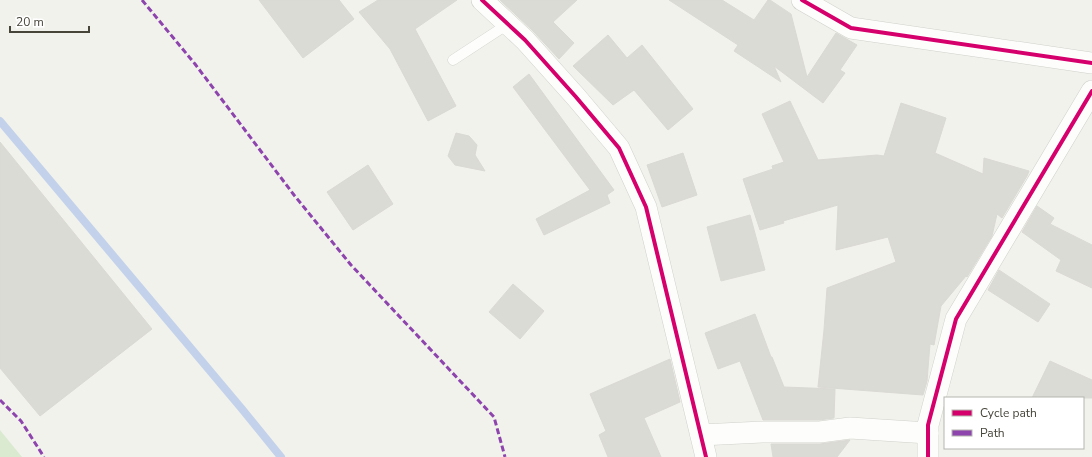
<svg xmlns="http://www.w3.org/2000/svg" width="1092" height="457" font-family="'Nunito Sans',sans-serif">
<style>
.green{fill:#daead0}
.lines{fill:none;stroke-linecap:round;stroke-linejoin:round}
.stream{stroke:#c3d2ea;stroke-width:8}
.building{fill:#dbdbd6;stroke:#dad9d3}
.lane-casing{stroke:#d0d0cb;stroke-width:11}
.street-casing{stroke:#d0d0cb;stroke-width:22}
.lane{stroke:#fdfdfc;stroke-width:10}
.street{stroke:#fdfdfc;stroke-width:21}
.quiet{stroke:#8e44ad;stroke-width:3;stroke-dasharray:6 3;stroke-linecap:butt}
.cycleway-casing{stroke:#fff;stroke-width:6}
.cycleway{stroke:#d6006c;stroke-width:4}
</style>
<rect width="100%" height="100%" fill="#f2f2ed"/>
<path class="green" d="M0 430 22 457H0Z"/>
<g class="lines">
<path class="stream" d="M0 121 242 409 281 457"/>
</g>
<g class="building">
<path d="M259 0H339L354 19 303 58Z"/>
<path d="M378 0H457L415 29 456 106 428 121 390 49 359 12Z"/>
<path d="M500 0H577L553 22 574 43 559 59 533 31Z"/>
<path d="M669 0H722L754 20 768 0H770L791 14 807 77 836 33 857 45 840 70 845 73 823 103 774 66 781 82 734 51 738 45Z"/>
<path d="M608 35 627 58 642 45 693 109 668 130 634 90 613 105 573 66Z"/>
<path d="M529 74 614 190 607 195 610 203 544 235 536 219 590 190 513 87Z"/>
<path d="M790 101 818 160 877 155 884 156 901 103 946 118 935 153 983 174 984 158 1029 171 1027 176 1002 218 997 214 992 236 967 277 966 276 941 306 934 345 930 344 927 381 923 395 818 387 824 330 827 288 896 262 888 237 836 250 838 205 783 221 784 223 760 230 743 179 773 169 772 166 784 162 762 114Z"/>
<path d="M456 133 469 136 477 145 475 155 485 171 455 165 448 156Z"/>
<path d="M0 142 152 329 40 416 0 368Z"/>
<path d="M683 153 697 195 662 207 647 165Z"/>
<path d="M368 165 393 204 353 230 327 192Z"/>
<path d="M1037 206 1054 218 1050 224 1092 245V288L1056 271 1061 260 1022 232Z"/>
<path d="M750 215 765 270 721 281 707 227Z"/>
<path d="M999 270 1050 304 1038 322 988 290Z"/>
<path d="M513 284 544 311 520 339 489 312Z"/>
<path d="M755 314 771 357H772L784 387 835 389 834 418 819 420H763L740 361 718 369 705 333Z"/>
<path d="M670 359 680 402 644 418 661 457H608L599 435 606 431 590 394Z"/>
<path d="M1050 361 1092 380V398H1032Z"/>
<path d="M850 440 837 457H773L771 444H820Z"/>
</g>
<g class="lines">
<defs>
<path id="lane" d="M453 60 508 24"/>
<g id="street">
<path d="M482 0 525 40 576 97 619 148 646 207 706 457"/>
<path d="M802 0 851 28 1092 63"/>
<path d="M701 435 762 432H820L850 428 928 433"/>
<path d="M928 457V425L956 319 1092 91"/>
</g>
</defs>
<use href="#lane" class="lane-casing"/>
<use href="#street" class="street-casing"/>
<use href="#lane" class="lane"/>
<use href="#street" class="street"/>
<g class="quiet">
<path d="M142 0 195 64 294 195 351 265 494 417 505 457"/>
<path d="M0 400 21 421 44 457"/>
</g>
<defs>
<g id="cycleway">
<path d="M482 0 525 40 576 97 619 148 646 207 706 457"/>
<path d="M802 0 851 28 1092 63"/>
<path d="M928 457V425L956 319 1092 91"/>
</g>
</defs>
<use href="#cycleway" class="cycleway-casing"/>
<use href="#cycleway" class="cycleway"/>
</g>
<rect x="944" y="397" width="140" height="52" fill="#ffffff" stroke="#b5b5b0"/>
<rect x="952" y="410" width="20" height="6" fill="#d6006c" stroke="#b5b5b0"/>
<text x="980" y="417" font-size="12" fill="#47453a">Cycle path</text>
<rect x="952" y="430" width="20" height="6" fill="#8e44ad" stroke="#b5b5b0"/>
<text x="980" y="437" font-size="12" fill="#47453a">Path</text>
<path d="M10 26v6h79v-6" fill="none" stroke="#47453a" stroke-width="2"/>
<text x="16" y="26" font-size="12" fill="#47453a" stroke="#ffffff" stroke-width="3" paint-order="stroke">20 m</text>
</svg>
